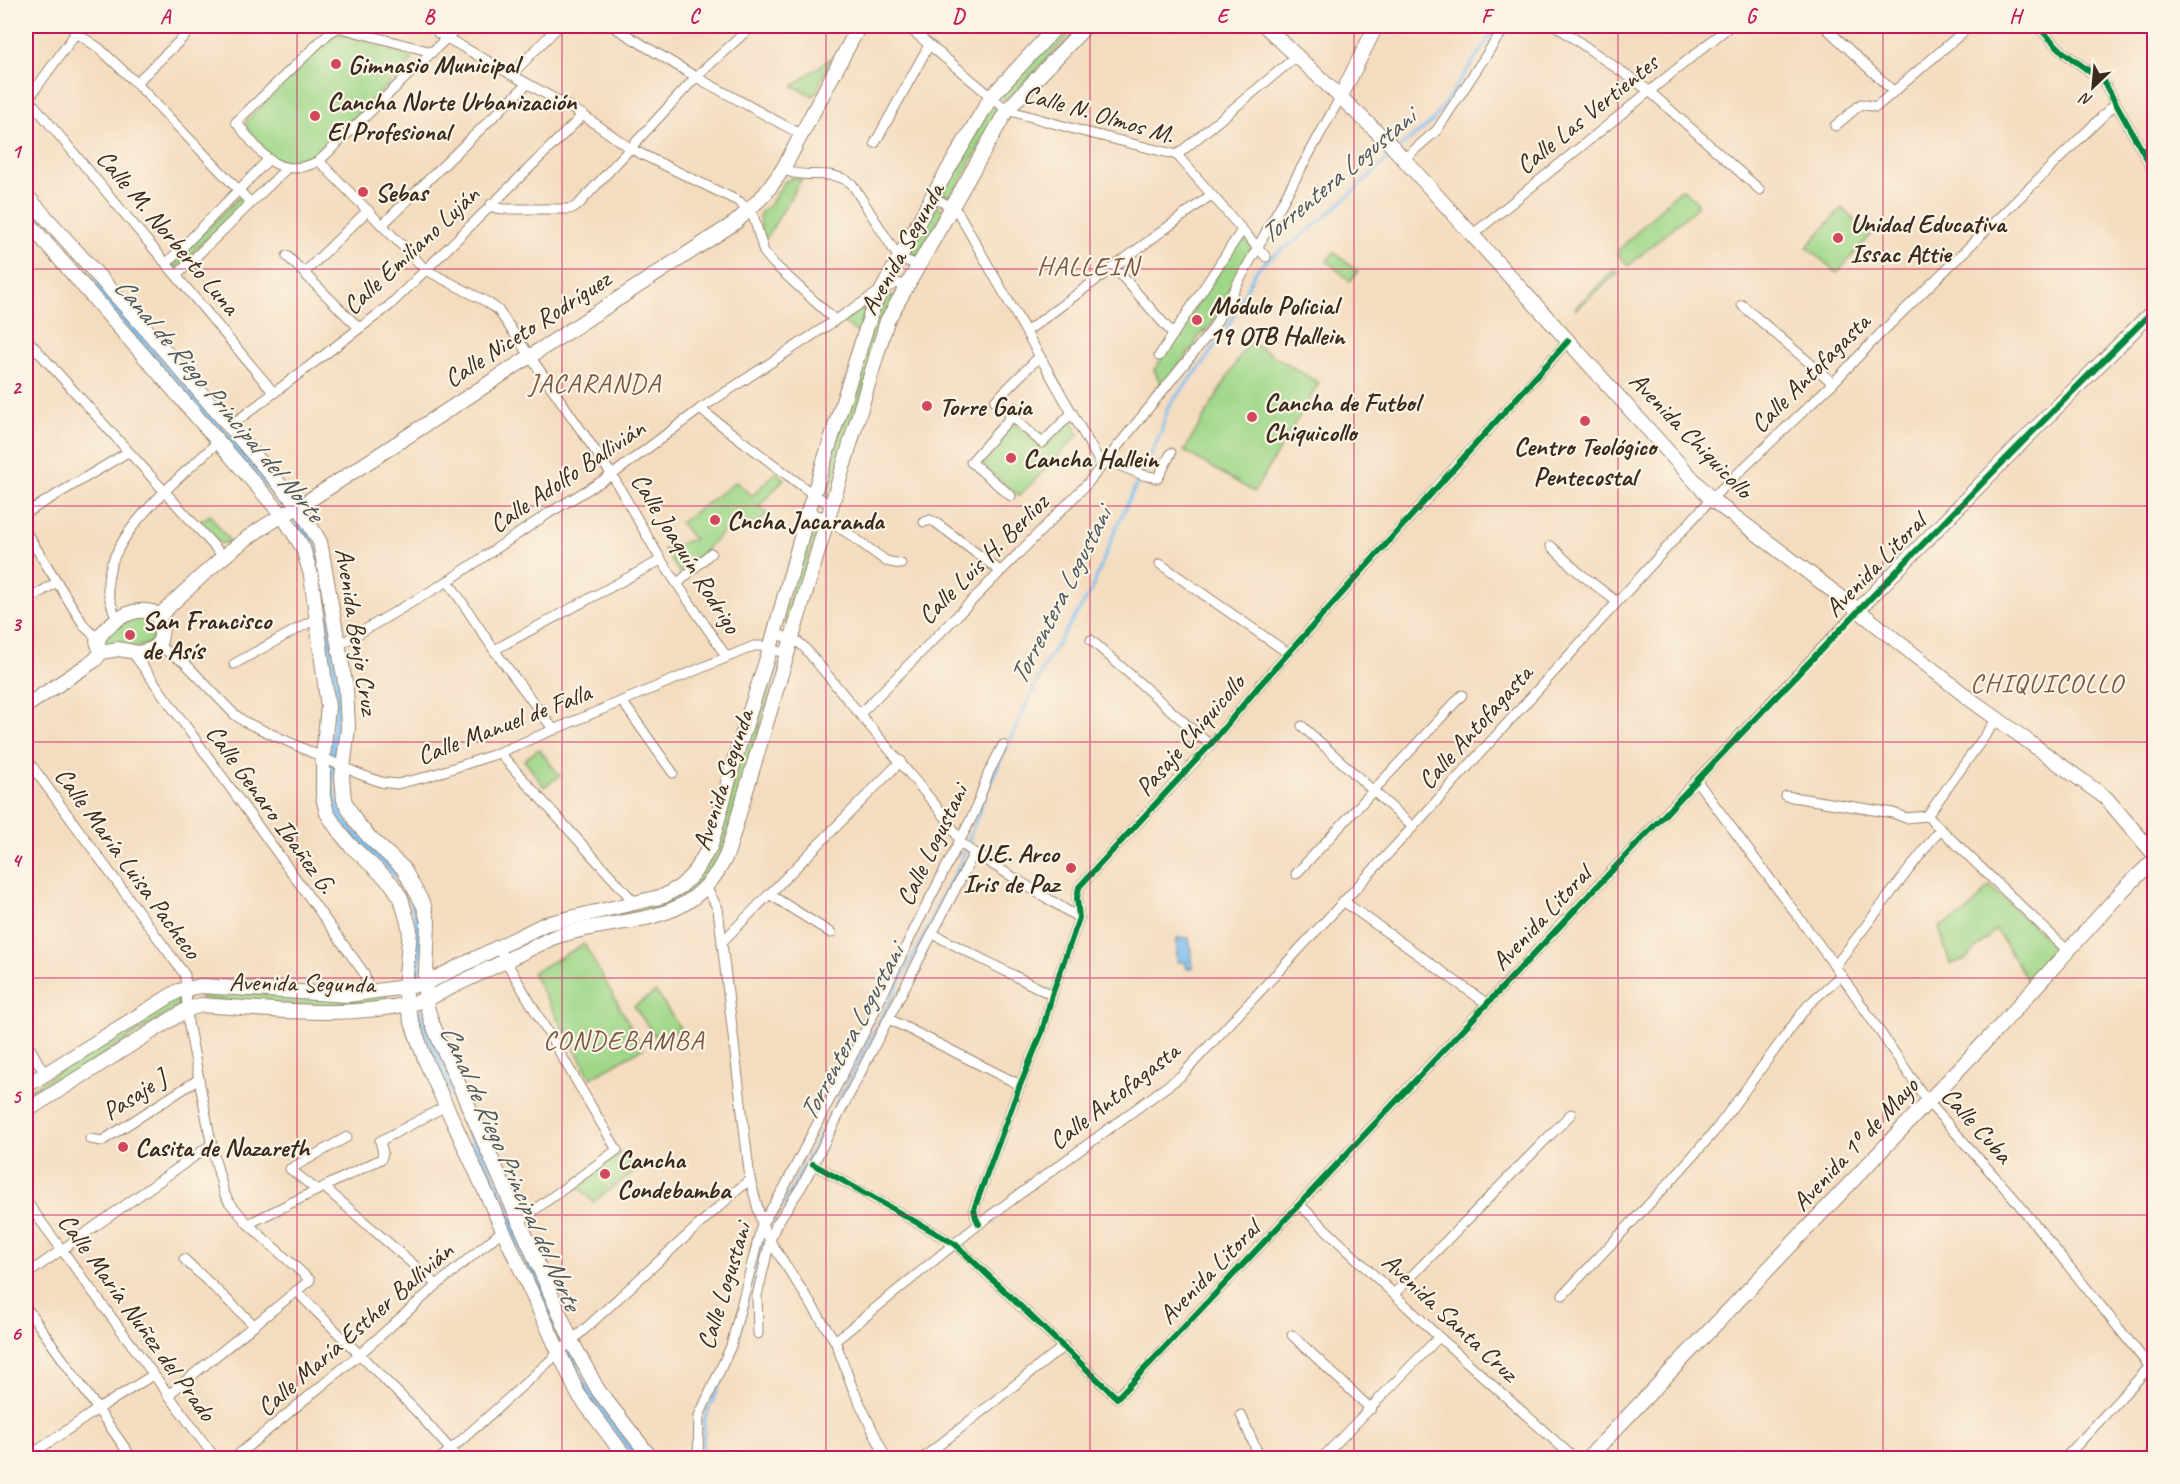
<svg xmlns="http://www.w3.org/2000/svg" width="2180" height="1484" font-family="Caveat,sans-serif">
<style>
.green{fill:#9fd789;stroke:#6d8054;stroke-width:1.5}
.water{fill:#7cbff2;stroke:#5c7488;stroke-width:1.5}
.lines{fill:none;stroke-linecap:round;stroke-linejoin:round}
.stream{stroke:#7cbff2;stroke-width:3}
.canal{stroke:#7cbff2;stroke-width:9}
.street-casing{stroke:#98836e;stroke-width:11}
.secondary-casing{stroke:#98836e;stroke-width:16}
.street{stroke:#fff;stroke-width:9}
.secondary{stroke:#fff;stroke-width:14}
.cycleway-casing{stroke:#fcf5e5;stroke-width:10}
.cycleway{stroke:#00873e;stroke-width:6}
.grid{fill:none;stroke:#c2185b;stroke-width:1.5;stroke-opacity:0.55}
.poi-dot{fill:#d1495b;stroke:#fcf5e5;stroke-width:2}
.labels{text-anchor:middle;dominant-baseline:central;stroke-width:4.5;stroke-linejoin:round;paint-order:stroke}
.poi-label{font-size:26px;font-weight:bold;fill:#3b2a1e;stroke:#fcf5e5;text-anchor:start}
.street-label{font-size:26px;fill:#3b2a1e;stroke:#fcf5e5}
.water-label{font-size:27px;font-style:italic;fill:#4e575e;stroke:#fcf5e5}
.neighbourhood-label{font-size:27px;letter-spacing:1.5px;fill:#7b5647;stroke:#fcf5e5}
.neatline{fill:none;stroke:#c2185b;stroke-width:2}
.grid-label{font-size:20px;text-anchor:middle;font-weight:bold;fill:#c2185b}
</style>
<rect width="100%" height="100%" fill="#fcf5e5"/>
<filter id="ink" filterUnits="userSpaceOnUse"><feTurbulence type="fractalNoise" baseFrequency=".0167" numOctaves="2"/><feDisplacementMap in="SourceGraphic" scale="12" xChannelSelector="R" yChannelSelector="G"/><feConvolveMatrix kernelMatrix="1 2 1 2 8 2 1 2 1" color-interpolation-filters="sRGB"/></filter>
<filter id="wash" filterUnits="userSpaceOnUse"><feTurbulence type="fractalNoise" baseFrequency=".008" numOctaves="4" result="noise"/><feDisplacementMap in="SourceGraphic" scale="24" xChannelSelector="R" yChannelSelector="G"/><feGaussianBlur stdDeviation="1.35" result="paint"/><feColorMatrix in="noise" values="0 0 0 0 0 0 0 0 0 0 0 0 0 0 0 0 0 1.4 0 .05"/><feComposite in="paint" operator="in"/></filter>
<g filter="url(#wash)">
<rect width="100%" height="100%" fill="#f4dcbf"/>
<g class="green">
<path d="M1065 26H1078L1006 101 999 95Z"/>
<path d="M335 32 409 56 412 59 411 62 316 155C289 170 276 163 257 142 252 136 245 129 246 121Z"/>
<path d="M832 57 814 96 793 86Z"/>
<path d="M991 106 999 112 951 198 942 193Z"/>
<path d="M793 177 802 178 764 242 759 216 761 212 770 205 784 182Z"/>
<path d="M1680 189H1683L1697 202V207L1628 266 1618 254 1619 250Z"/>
<path d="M239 197 244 202 176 269 172 264Z"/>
<path d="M935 205 944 210 918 256 909 252Z"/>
<path d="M1842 208 1871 235 1837 273 1807 247Z"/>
<path d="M1244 238 1253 247 1212 324 1196 340 1195 345 1162 387 1154 370 1240 239Z"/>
<path d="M1334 252 1358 272 1350 281 1327 261Z"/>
<path d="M1614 270 1618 273 1576 309V307Z"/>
<path d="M886 293 894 297 828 497 821 493 876 312Z"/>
<path d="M867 305 859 334 842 321Z"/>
<path d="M1249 341 1319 383 1254 492 1184 451Z"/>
<path d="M1068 421 1074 423 1079 434 1019 496 981 464 982 457 1010 425H1015L1043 446 1048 444Z"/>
<path d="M776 472 784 479 759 506 768 514 751 528 739 517 680 574 664 549 694 539 680 523 736 482 752 496Z"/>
<path d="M210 515 229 540 230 543H219L198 523Z"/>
<path d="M812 523 818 525 789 624 782 622Z"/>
<path d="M146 616 155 623C155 627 156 633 154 637 149 652 117 646 104 645L103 639 123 622Z"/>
<path d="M773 661 778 664 724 847 706 876 677 902 509 953 507 948 553 926 662 904C725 873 722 820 740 761 750 728 762 694 773 661Z"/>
<path d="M539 749 560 776 544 787 524 760Z"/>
<path d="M1990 886 2058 948 2028 982 1996 929 1966 959 1950 964 1939 927 1966 913Z"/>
<path d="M584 944 643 1048 591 1078 532 973Z"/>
<path d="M202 992 384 996 387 997 384 1002 336 1007 202 999 199 997Z"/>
<path d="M656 992 680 1028 659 1042 634 1006Z"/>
<path d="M178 997 181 999V1005L26 1104V1092Z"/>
<path d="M621 1152 636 1170 593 1202 575 1183Z"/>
</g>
<path class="water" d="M1177 938H1189L1193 967 1187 969 1185 962H1177Z"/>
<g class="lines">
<g class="stream">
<path d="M1400 147 1432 122 1497 26"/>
<path d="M986 792 1046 662 1090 593 1117 526 1161 432 1168 407 1201 366 1226 331 1255 272C1267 257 1287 248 1303 235 1334 210 1364 182 1393 154"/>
<path d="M770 1224 791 1191 925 934 936 908 958 868 983 801"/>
<path d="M703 1458 704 1420 736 1346 763 1240"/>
</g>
<g class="canal">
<path d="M26 207 299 520C320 553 321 591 327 629 331 655 339 682 338 709 337 738 326 767 332 795 344 847 396 854 414 901 422 923 418 949 416 973"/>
<path d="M418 1011 563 1340"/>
<path d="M569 1353 580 1382 638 1458"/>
</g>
</g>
</g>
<g filter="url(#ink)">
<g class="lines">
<defs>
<g id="street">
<path d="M70 26 76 33 99 48 136 83 251 203"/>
<path d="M341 26 329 33 236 122C261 152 276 182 319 161L459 26"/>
<path d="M612 26 696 77 802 135"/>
<path d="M907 26 1007 110 1081 131 1177 155 1266 257"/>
<path d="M1556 26 1648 90 1760 190"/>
<path d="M1824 26 1893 91"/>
<path d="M2037 26 2063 52 2104 82 2154 172"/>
<path d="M341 28 432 52"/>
<path d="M438 33 583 115 631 149 740 202 754 218 764 252 774 264 835 320"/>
<path d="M511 75 559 26"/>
<path d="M136 83 195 26"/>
<path d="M28 98 274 393"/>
<path d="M26 102 81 26"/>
<path d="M1835 126 1861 104 1876 107 1970 26"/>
<path d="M875 143 929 45"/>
<path d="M1177 155 1297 56"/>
<path d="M1404 159 1437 130 1498 37 1508 26"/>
<path d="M319 161 426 270 487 302 498 310 612 475 661 560 726 656"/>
<path d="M783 169C805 181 831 167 852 184L899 258 918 265"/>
<path d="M932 197 952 207 959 214 1102 466"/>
<path d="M491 204 496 208 505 209H570L577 206 696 77 752 26"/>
<path d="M382 225 527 84"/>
<path d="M1472 235 1730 26"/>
<path d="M287 256 359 328"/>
<path d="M167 263 268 160"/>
<path d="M1114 267 1173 334"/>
<path d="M304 273 368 210"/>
<path d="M177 275 286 169"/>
<path d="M1742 305 1833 383"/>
<path d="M1027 331 1211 195"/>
<path d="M26 338 223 556"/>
<path d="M1159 356 1242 230"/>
<path d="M1039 357 995 401 1042 443 1072 413"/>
<path d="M700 409 814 495 831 505"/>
<path d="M230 426 389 306 583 115"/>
<path d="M1106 460 1143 475 1158 478 1171 453"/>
<path d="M1011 496 971 462 1011 417"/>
<path d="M808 512 827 518 886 561 901 564"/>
<path d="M26 513 128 452"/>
<path d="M924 522 930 520 935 522 1000 571"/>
<path d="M26 532 85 627 98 639"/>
<path d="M1551 546 1577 571 1617 602"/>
<path d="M1160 564 1288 653"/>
<path d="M448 581 494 650 554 730"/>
<path d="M677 584 711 553"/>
<path d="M26 601 57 582"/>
<path d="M117 621C114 611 109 600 108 590 103 537 183 475 218 442"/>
<path d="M774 633 797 641 804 647 947 819 962 844 974 853 1079 918"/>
<path d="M1091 640 1210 745"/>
<path d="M157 645 184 662 234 714 245 722 359 774 381 782 397 784 426 777 493 755 754 646H762L787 654"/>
<path d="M339 645 448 581 549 513 612 475 700 409 883 289 897 283 906 286"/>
<path d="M494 650 661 560"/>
<path d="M133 653 364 973 369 992"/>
<path d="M234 664 317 618"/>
<path d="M622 701 673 773"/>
<path d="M860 714 1087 484 1212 330 1341 96"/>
<path d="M1302 726 1413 827"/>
<path d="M501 752 504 758 635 903"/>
<path d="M26 758 185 975 188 1022 213 1152 224 1193 229 1202 248 1224 310 1280 168 1395"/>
<path d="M1696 780 1835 966 1928 1102 2013 1197 2154 1372"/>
<path d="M1786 796 1893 813 1906 818 1927 816 2068 951"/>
<path d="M1927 816 1997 719"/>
<path d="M1296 874 1462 695"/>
<path d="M706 887 718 909 750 1179 762 1224 770 1241 835 1341 853 1389 886 1458"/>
<path d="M769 894 831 933"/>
<path d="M1343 901 1486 1003"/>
<path d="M933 934 1052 995"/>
<path d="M722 942 901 761"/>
<path d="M497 946 617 1150 519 1221"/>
<path d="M1835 966 1940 829"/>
<path d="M889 1019 1020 1085"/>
<path d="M26 1041 44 1073"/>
<path d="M90 1139 102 1141 199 1079"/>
<path d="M813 1164 955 1244 1117 1398C1365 1136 1609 871 1858 610"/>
<path d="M324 1187 437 1285"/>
<path d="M317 1190 290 1169 347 1137"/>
<path d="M26 1201 215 1458"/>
<path d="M1300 1205 1439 1337 1574 1458"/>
<path d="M248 1224 381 1159 383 1153 380 1141 446 1106"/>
<path d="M979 1224 976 1218 974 1209 1020 1085 1042 1032 1052 995 1079 918 1077 898 1079 887 1210 745 1259 686 1568 341"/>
<path d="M184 1259 254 1325"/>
<path d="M26 1275 212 1144"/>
<path d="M296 1291 416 1411 458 1458"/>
<path d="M1395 1293 1571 1114"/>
<path d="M1563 1295 1667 1185 1714 1132 1808 1005 1840 976"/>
<path d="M26 1307 132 1458"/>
<path d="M758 1334 757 1296 770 1241 776 1225 802 1186 974 853"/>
<path d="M1292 1335 1371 1409"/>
<path d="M835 1341 979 1224 1181 1076 1413 827 1711 499 1833 383 1879 335 2115 104"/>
<path d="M1241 1415 1260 1458"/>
<path d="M26 1458 98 1409 153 1375"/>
<path d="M234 1458 360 1354 437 1285 502 1231"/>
<path d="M441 1458C546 1367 646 1271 750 1179"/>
<path d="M698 1458 699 1416 731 1346 762 1224 784 1188 862 1037 916 926 974 813 989 772 1003 745"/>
<path d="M923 1458 1064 1346"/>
<path d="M1322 1458 1439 1337"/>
<path d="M2065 1458 2154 1362"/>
</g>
<g id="secondary">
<path d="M1265 26 1391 145 1711 499 1858 610 1967 697 2106 798 2154 854"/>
<path d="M1341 96 1376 26"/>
<path d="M26 195 145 328 299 507 320 542 346 688 348 728 342 777 344 800 356 822 369 837 403 868 424 906 428 922 425 1000 432 1023 572 1342 598 1390 651 1458"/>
<path d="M26 220 283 516 303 548 311 575 328 707 323 756V797L327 813 338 830 350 845 391 883 401 898 410 930 405 987 407 1005 411 1020 426 1062 578 1394 626 1458"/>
<path d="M1858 610 2013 451 2154 310"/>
<path d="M158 617C201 576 244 533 299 507L736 222 765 194 783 169 859 26"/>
<path d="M26 706 95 660 101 652 119 649 139 653 153 649 160 641 162 629 158 617 152 612C131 606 107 623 97 641L101 652"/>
<path d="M26 1086 178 991 200 986 348 995 405 987 426 983 545 924 664 896 681 886 693 874 711 845 734 761 770 649 808 512 873 307 932 197 991 97 1057 26"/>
<path d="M26 1111 186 1010 201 1005C276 1010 352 1020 425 1000L552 938C619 913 691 934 727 854L887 321 1007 110 1086 26"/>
<path d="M1588 1458 2002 1024 2123 890 2154 860"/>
</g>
</defs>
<use href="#street" class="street-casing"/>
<use href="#secondary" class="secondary-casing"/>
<use href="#street" class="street"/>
<use href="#secondary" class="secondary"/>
<defs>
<g id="cycleway">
<path d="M2037 26 2063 52 2104 82 2154 172"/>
<path d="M813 1164 955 1244 1117 1398C1462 1034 1798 663 2154 310"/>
<path d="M979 1224 976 1218 974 1209 1020 1085 1042 1032 1052 995 1079 918 1077 898 1079 887 1210 745 1259 686 1568 341"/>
</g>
</defs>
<use href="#cycleway" class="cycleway-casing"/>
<use href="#cycleway" class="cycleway"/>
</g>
</g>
<path class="grid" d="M297 26V1458M562 26V1458M826 26V1458M1090 26V1458M1354 26V1458M1618 26V1458M1883 26V1458M26 269H2154M26 506H2154M26 742H2154M26 978H2154M26 1215H2154"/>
<g class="poi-dot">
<circle cx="336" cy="64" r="6"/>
<circle cx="315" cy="116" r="6"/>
<circle cx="363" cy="192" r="6"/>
<circle cx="1838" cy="238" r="6"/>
<circle cx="1197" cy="320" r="6"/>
<circle cx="927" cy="406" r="6"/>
<circle cx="1252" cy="417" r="6"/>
<circle cx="1585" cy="421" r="6"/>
<circle cx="1011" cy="458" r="6"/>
<circle cx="715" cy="520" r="6"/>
<circle cx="130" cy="635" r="6"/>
<circle cx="1071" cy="868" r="6"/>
<circle cx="123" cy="1147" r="6"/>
<circle cx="605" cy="1174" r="6"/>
</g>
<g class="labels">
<g class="poi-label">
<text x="348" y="64">Gimnasio Municipal</text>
<text x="327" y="101">Cancha Norte Urbanización<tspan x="327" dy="30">El Profesional</tspan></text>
<text x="375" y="192">Sebas</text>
<text x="1850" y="223">Unidad Educativa<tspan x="1850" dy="30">Issac Attie</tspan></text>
<text x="1209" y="305">Módulo Policial<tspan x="1209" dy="30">19 OTB Hallein</tspan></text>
<text x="1264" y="402">Cancha de Futbol<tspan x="1264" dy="30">Chiquicollo</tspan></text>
<text x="939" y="406">Torre Gaia</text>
<text x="1585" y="446" text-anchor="middle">Centro Teológico<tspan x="1585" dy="30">Pentecostal</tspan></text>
<text x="1023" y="458">Cancha Hallein</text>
<text x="727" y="520">Cncha Jacaranda</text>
<text x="142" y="620">San Francisco<tspan x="142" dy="30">de Asís</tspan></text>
<text x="1059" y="853" text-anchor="end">U.E. Arco<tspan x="1059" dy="30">Iris de Paz</tspan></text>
<text x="135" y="1147">Casita de Nazareth</text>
<text x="617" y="1159">Cancha<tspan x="617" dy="30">Condebamba</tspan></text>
</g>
<g class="street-label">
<text transform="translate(1099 114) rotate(16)">Calle N. Olmos M.</text>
<text transform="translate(1587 114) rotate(-39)">Calle Las Vertientes</text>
<text transform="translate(168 232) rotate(50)">Calle M. Norberto Luna</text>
<text transform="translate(902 249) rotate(-61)">Avenida Segunda</text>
<text transform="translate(411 250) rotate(-43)">Calle Emiliano Luján</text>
<text transform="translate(527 329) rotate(-33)">Calle Niceto Rodríguez</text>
<text transform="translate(1810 373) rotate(-45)">Calle Antofagasta</text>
<text transform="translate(1691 435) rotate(46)">Avenida Chiquicollo</text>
<text transform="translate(567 476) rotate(-34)">Calle Adolfo Ballivián</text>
<text transform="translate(686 553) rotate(58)">Calle Joaquín Rodrigo</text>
<text transform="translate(983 559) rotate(-45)">Calle Luis H. Berlioz</text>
<text transform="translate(1875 565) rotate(-46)">Avenida Litoral</text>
<text transform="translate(357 631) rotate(81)">Avenida Benjo Cruz</text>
<text transform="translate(504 724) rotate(-21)">Calle Manuel de Falla</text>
<text transform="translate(1475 727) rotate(-48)">Calle Antofagasta</text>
<text transform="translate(1190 735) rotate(-49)">Pasaje Chiquicollo</text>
<text transform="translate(723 780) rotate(-72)">Avenida Segunda</text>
<text transform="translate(271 809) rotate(54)">Calle Genaro Ibañez G.</text>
<text transform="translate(932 845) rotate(-64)">Calle Logustani</text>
<text transform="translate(128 863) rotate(54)">Calle María Luisa Pacheco</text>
<text transform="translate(1541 918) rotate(-47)">Avenida Litoral</text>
<text transform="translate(302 983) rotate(1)">Avenida Segunda</text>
<text transform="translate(134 1095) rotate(-33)">Pasaje J</text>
<text transform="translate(1114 1096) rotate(-38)">Calle Antofagasta</text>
<text transform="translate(1977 1125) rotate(48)">Calle Cuba</text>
<text transform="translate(1855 1144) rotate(-47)">Avenida 1º de Mayo</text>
<text transform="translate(1209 1272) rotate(-46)">Avenida Litoral</text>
<text transform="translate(724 1286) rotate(-73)">Calle Logustani</text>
<text transform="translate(137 1317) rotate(54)">Calle María Nuñez del Prado</text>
<text transform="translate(1450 1317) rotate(43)">Avenida Santa Cruz</text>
<text transform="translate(355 1329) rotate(-41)">Calle María Esther Ballivián</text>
</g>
<g class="water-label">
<text transform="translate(1337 176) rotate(-40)">Torrentera Logustani</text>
<text transform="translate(219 399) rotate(50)">Canal de Riego Principal del Norte</text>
<text transform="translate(1060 596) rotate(-63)">Torrentera Logustani</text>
<text transform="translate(851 1033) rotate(-62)">Torrentera Logustani</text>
<text transform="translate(511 1167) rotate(66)">Canal de Riego Principal del Norte</text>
</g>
<g class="neighbourhood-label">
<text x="1088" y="266">HALLEIN</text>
<text x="595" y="383">JACARANDA</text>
<text x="2047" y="683">CHIQUICOLLO</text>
<text x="624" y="1040">CONDEBAMBA</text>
</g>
</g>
<rect width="2180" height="1484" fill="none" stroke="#fcf5e5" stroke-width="66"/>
<g transform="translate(2093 87) rotate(206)" stroke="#fcf5e5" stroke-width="4.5" paint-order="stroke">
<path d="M0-4.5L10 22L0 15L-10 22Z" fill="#3b2a1e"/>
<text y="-9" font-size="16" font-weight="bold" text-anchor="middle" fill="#3b2a1e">N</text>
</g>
<rect x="33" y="33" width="2114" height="1418" class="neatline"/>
<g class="grid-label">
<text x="165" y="23">A</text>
<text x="429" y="23">B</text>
<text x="694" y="23">C</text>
<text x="958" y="23">D</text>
<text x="1222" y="23">E</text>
<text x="1486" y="23">F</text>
<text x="1751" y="23">G</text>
<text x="2015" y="23">H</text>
<text x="16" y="158">1</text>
<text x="16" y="394">2</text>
<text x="16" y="631">3</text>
<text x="16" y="867">4</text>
<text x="16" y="1103">5</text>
<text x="16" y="1340">6</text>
</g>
</svg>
